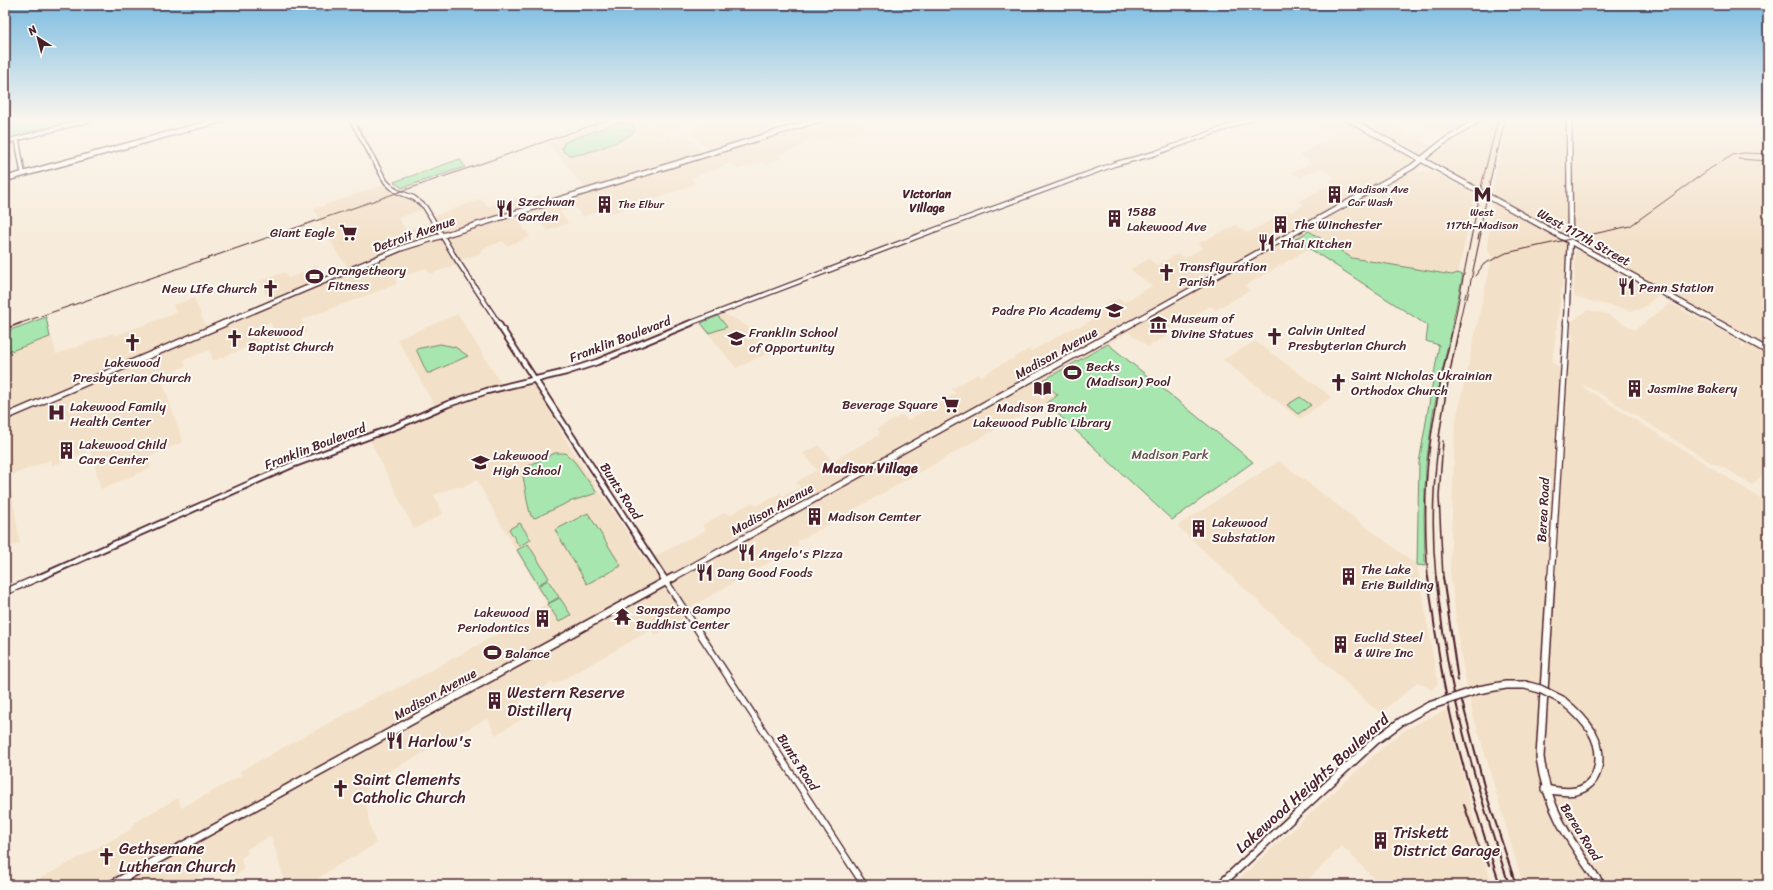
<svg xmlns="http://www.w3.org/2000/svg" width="1773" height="890" font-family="Sriracha,sans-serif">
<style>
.built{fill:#f3e0c8}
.green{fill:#a7e7af;stroke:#78836d}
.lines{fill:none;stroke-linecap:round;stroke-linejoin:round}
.minor-far2-casing{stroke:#4a1f2b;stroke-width:6}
.minor-far1-casing{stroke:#4a1f2b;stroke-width:8}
.minor-casing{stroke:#4a1f2b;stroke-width:8}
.major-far2-casing{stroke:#4a1f2b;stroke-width:7}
.major-far1-casing{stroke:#4a1f2b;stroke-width:8}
.major-casing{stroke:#4a1f2b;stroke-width:10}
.minor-far2{stroke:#fdfcf7;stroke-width:3.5}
.minor-far1{stroke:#fdfcf7;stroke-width:4.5}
.minor{stroke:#fdfcf7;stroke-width:5.5}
.major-far2{stroke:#fdfcf7;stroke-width:4.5}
.major-far1{stroke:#fdfcf7;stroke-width:5.5}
.major{stroke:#fdfcf7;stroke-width:7}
.rail-far2{stroke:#4a1f2b;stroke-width:1}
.rail-far1{stroke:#4a1f2b;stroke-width:1.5}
.rail{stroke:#4a1f2b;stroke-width:2}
.major-bridge-casing{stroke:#4a1f2b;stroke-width:10;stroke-linecap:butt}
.major-bridge{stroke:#fdfcf7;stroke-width:7}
.labels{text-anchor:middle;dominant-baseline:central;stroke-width:4;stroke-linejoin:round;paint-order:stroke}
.far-poi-label{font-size:11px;fill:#4a1f2b;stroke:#fdfcf7;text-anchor:start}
.far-neighbourhood-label{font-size:12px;font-weight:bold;fill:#4a1f2b;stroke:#fdfcf7}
.poi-label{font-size:13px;fill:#4a1f2b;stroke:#fdfcf7;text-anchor:start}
.street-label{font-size:13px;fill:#4a1f2b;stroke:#fdfcf7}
.park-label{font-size:13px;fill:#61514c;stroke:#fdfcf7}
.neighbourhood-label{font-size:14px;font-weight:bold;fill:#4a1f2b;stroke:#fdfcf7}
.near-poi-label{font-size:16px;fill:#4a1f2b;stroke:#fdfcf7;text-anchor:start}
.near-street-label{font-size:16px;fill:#4a1f2b;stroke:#fdfcf7}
</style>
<rect width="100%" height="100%" fill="#f7ecdb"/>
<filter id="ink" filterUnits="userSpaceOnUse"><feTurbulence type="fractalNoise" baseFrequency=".025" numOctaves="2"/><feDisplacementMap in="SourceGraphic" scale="8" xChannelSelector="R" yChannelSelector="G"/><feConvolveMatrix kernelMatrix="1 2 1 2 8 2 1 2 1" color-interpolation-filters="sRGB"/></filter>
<g filter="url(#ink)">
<g class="built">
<path d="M617 119H655L643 124 645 127 671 119 678 127 655 137 658 140 669 135 675 141 687 136 702 152 585 187 548 143Z"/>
<path d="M725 119H738L742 123 752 119H761L778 134 826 119H861L857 121 866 129 848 136 846 135H837L821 141 815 137 801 143 804 145 779 155 782 158 766 165 762 162 738 170 730 163 692 178 695 184 645 203 643 201 610 214 605 208 583 217 574 207 560 212 568 223 548 231 536 216 520 222 530 237 507 246 503 241 482 249 483 252 456 262 457 264 430 274 426 268 395 280 397 284 301 320 307 332 280 343 270 322 252 329 258 343 213 361 209 350 184 360 186 366 161 376 183 442 148 457 151 468 101 489 90 450 52 466 51 460 9 476 20 543 5 550V353L52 337 56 354 113 333 114 336 176 313 173 305 194 298 206 327 269 301 260 281 285 272 288 278 310 270 309 268 317 265 324 277 348 267 336 251 314 209 385 184 397 194 415 201 424 209 398 218 406 230 434 221 432 217 481 199 487 207 514 197 519 203 540 195 545 201 709 151 689 130 713 121 716 123Z"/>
<path d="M1308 119H1381L1416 140 1418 139 1436 148 1448 139 1426 127 1433 122 1428 119H1503L1487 196 1427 163 1404 176 1414 172H1434L1475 195 1458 273 1452 275 1352 258 1309 231 1296 239 1310 248 1245 286 1250 290 1216 310 1210 306 1195 315 1199 318 1186 326 1180 322 1163 332 1167 336 1148 347 1128 332 1043 381 1059 396 1046 403 1049 406 1032 416 1028 411 797 542 799 545 688 609 691 615 655 636 651 630 559 682 554 684 553 682 520 701 527 716 495 735 488 718 368 783 366 799 369 822 376 844 330 870 309 885H286L271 836 247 849 248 854 241 858 244 870 232 877 229 866 224 869 221 862 197 878 199 885H28L132 829 131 826 137 821 178 798 181 808 241 776 240 771 388 691 389 693 513 626 511 623 547 604 498 519 477 480 461 488 459 486 434 495 443 514 414 529 370 440 438 412 397 339 458 314 500 382 509 390 534 384 568 444 646 561 706 530 702 525 726 512 729 515 753 502 756 506 780 493 783 496 800 487 796 482 817 470 803 453 819 445 832 461 877 436 880 433 877 429 898 417 903 415 908 420 956 393 952 389 978 374 981 376 1029 349 1031 351 1077 326 1079 327 1100 315 1096 311 1120 298 1124 302 1152 286 1130 269 1149 259 1157 265 1178 254 1185 258 1203 248 1198 244 1220 232 1221 233 1236 225 1248 233 1288 210 1291 212 1304 205 1299 201 1333 183 1329 180 1335 177 1320 168 1301 178 1291 173 1311 162 1299 155 1336 135Z"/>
<path d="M1507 119H1768V351L1491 198Z"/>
<path d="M1493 201 1568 242 1552 362 1564 371 1566 338 1576 343 1573 339 1571 322 1588 310 1607 314 1635 330 1670 303 1742 342V349L1750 342 1768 353V469L1752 485 1728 470 1710 462 1601 394 1579 383 1589 391 1768 503V885H1523L1471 707 1460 651 1450 571 1455 424 1492 257 1487 247Z"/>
<path d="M1575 251H1580L1598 261 1658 296 1641 309 1631 311 1575 297 1574 296Z"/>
<path d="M724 314 734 318 748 327 771 352 736 368 700 324Z"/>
<path d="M1255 341 1332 397 1300 419 1223 360Z"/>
<path d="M1279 461 1417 565 1438 683 1432 690 1418 682 1381 713 1369 704 1177 526Z"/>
<path d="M1447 710 1485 863 1493 885H1380L1342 846 1303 885H1232L1380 750 1402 732 1420 722Z"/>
</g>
<g class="green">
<path d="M5 119H92L5 142Z"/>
<path d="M617 123H628L634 127 635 131C629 139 583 156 573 155 568 155 564 153 562 149L564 143 570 140Z"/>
<path d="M460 159 465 167 402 188 394 182Z"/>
<path d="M1309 231 1352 258 1452 275 1458 273 1463 275 1433 413 1426 465 1424 517 1425 566 1417 565 1419 463 1439 345 1426 341 1428 326 1295 239Z"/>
<path d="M718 316 727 327 709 333 701 323Z"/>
<path d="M46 317 50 337 5 353V332Z"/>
<path d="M440 344 455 347 468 356 430 373H427L416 349Z"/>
<path d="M1108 344 1253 462 1172 520 1046 403 1058 395 1042 381Z"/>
<path d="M1300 397 1311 405 1298 414 1287 405Z"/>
<path d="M555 453H565L574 461 597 493 569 502 535 518 531 516C526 501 526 488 522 472L524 468Z"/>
<path d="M588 513 621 566 587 584 555 530Z"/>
<path d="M520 523 531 540 519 546 509 529Z"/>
<path d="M528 544 549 578 538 585 517 550Z"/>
<path d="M548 580 559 597 549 603 538 586Z"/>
<path d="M560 598 571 615 559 622 548 604Z"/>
</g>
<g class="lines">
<defs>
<g id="minor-far2">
<path d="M351 119 386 182 396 191 414 198 425 207 453 254 499 324"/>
<path d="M17 139 23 173"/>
<path d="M5 142 92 119"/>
<path d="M688 324 929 232 1115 164 1153 154 1250 119"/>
</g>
<g id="minor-far1">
<path d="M498 323 664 578"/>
<path d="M38 578 292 465 397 426 448 404 487 391 566 372 597 362 691 323"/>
</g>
<g id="minor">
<path d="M663 577 864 885"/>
<path d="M5 592 40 577"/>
</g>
<g id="major-far2">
<path d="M1348 119 1720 324"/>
<path d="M5 179 224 119"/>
<path d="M222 324 402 248 821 119"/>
<path d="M1130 324 1412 167 1442 143 1480 119"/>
<path d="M1566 324 1570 237 1569 119"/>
</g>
<g id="major-far1">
<path d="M1718 323 1768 351"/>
<path d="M5 417 225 323"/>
<path d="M672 578 1132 323"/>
<path d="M1551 578 1567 323"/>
</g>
<g id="major">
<path d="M1551 577 1540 757C1547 811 1571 842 1601 885"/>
<path d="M1478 690 1506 685H1525"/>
<path d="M1545 789C1555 791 1566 793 1576 791 1603 784 1603 751 1592 732 1584 719 1573 709 1562 700"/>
<path d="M111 885 674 577"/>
<path d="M1220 885 1375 741 1402 721 1429 706"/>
</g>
</defs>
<use href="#minor-far2" class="minor-far2-casing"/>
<use href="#minor-far1" class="minor-far1-casing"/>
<use href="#minor" class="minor-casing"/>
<use href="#major-far2" class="major-far2-casing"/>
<use href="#major-far1" class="major-far1-casing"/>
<use href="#major" class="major-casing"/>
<use href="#minor-far2" class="minor-far2"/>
<use href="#minor-far1" class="minor-far1"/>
<use href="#minor" class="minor"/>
<use href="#major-far2" class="major-far2"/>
<use href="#major-far1" class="major-far1"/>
<use href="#major" class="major"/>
<g class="rail-far2">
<path d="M1497 154 1505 119"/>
<path d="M1738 159 1768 161"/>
<path d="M1478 239 1497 149"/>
<path d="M1475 276 1484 264 1506 253 1630 226 1711 168 1733 155 1743 153 1768 154"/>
<path d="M1467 299 1481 233"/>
<path d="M18 324 610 119"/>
<path d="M1454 324 1482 183 1498 119"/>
<path d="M1459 324 1466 293"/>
</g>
<g class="rail-far1">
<path d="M5 329 21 323"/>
<path d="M1428 578C1425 536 1424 493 1429 452 1434 409 1444 366 1454 323"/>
<path d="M1436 578C1427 488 1441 411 1460 323"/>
<path d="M1443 578 1439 496 1443 441"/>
</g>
<g class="rail">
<path d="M1428 577C1432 611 1437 645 1443 679 1456 749 1478 817 1500 885"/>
<path d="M1436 577C1440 611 1444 645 1451 679 1465 749 1487 817 1509 885"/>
<path d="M1443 577 1458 681"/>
<path d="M1462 701 1485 790 1516 885"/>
<path d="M1464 805 1477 842 1489 865"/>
</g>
<defs>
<g id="major-bridge">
<path d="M1525 685 1540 689 1562 700"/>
<path d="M1429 706 1478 690"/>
</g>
</defs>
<use href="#major-bridge" class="major-bridge-casing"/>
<use href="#major-bridge" class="major-bridge"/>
</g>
</g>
<linearGradient id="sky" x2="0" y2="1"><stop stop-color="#7cbce1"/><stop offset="0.49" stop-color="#fbf6ef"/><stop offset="1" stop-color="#fbf6ef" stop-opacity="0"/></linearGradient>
<rect width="1773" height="244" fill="url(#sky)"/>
<defs>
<symbol id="metro-bare" viewBox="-9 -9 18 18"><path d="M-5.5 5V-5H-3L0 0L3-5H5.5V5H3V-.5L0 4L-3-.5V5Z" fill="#4a1f2b" stroke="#fdfcf7" stroke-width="2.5" paint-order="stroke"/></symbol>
<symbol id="building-bare" viewBox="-9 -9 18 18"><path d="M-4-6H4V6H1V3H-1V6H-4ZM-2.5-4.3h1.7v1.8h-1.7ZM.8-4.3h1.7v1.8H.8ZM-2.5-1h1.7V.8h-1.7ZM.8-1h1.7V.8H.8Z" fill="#4a1f2b" stroke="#fdfcf7" stroke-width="2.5" paint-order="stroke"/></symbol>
<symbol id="restaurant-bare" viewBox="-9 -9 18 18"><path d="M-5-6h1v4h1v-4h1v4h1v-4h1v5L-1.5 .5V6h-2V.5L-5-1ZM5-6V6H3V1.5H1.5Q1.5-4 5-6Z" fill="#4a1f2b" stroke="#fdfcf7" stroke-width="2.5" paint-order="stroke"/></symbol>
<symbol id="supermarket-bare" viewBox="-9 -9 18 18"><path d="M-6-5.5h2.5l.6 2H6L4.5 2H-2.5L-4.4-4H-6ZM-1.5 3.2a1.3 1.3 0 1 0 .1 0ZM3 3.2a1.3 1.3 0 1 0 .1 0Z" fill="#4a1f2b" stroke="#fdfcf7" stroke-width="2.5" paint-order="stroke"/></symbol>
<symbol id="church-bare" viewBox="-9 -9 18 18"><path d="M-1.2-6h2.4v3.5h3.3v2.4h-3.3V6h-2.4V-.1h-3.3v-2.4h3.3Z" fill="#4a1f2b" stroke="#fdfcf7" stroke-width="2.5" paint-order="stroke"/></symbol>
<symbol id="stadium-bare" viewBox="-9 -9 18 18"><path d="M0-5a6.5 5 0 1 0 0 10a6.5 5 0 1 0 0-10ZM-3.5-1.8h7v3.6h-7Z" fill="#4a1f2b" stroke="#fdfcf7" stroke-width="2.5" paint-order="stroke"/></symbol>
<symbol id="school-bare" viewBox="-9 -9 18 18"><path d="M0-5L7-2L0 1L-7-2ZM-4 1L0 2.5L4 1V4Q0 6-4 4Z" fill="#4a1f2b" stroke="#fdfcf7" stroke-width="2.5" paint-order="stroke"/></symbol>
<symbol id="museum-bare" viewBox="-9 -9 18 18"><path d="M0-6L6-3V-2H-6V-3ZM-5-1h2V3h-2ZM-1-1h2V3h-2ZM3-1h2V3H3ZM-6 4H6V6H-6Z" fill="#4a1f2b" stroke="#fdfcf7" stroke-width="2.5" paint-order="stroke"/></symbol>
<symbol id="library-bare" viewBox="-9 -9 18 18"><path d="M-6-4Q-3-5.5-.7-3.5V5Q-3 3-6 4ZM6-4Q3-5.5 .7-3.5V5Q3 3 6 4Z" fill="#4a1f2b" stroke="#fdfcf7" stroke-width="2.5" paint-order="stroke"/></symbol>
<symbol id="hospital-bare" viewBox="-9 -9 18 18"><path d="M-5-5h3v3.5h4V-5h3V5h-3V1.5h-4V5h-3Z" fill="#4a1f2b" stroke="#fdfcf7" stroke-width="2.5" paint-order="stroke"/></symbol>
<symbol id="temple-bare" viewBox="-9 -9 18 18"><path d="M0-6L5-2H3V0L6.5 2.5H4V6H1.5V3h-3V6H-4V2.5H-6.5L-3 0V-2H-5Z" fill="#4a1f2b" stroke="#fdfcf7" stroke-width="2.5" paint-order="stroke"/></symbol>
</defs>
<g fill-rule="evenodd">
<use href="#metro-bare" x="1470" y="182" width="25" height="25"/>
<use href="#building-bare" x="1322" y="182" width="25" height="25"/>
<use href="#building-bare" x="592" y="192" width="25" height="25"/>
<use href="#restaurant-bare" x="492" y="196" width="25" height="25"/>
<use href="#building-bare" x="1102" y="206" width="25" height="25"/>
<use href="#building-bare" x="1268" y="212" width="25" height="25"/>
<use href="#supermarket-bare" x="336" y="220" width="25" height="25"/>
<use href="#restaurant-bare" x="1254" y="230" width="25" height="25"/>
<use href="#church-bare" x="1154" y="260" width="25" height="25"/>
<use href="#stadium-bare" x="302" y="264" width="25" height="25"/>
<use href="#restaurant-bare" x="1614" y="274" width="25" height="25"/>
<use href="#church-bare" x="258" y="276" width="25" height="25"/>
<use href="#school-bare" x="1102" y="298" width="25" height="25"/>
<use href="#museum-bare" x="1146" y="312" width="25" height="25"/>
<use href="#church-bare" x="1262" y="324" width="25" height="25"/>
<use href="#church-bare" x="222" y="326" width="25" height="25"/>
<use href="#school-bare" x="724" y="326" width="25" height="25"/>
<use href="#church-bare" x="120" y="330" width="25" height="25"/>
<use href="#stadium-bare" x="1060" y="360" width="25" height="25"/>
<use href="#church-bare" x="1326" y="370" width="25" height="25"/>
<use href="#library-bare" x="1030" y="376" width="25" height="25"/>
<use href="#building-bare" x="1622" y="376" width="25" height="25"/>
<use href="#supermarket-bare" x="938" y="392" width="25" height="25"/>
<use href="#hospital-bare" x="44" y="400" width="25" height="25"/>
<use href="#building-bare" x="54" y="438" width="25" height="25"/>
<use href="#school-bare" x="468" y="450" width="25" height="25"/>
<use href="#building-bare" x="802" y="504" width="25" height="25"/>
<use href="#building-bare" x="1186" y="516" width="25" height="25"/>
<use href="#restaurant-bare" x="734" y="540" width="25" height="25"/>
<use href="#restaurant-bare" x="692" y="560" width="25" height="25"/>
<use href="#building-bare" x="1336" y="564" width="25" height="25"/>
<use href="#temple-bare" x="610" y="604" width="25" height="25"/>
<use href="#building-bare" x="530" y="606" width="25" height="25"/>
<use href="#building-bare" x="1328" y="632" width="25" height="25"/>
<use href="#stadium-bare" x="480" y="640" width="25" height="25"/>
<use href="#building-bare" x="482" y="688" width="25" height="25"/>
<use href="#restaurant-bare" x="382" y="728" width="25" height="25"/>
<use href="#church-bare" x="328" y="776" width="25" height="25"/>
<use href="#building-bare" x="1368" y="828" width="25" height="25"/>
<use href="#church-bare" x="94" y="844" width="25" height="25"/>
</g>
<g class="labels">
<g class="far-poi-label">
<text x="1348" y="189">Madison Ave<tspan x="1348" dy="13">Car Wash</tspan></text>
<text x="618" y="204">The Elbur</text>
<text x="1482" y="212" text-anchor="middle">West<tspan x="1482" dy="13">117th–Madison</tspan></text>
</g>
<g class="far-neighbourhood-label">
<text x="927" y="194">Victorian<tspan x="927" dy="14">Village</tspan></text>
</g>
<g class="poi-label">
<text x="518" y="201">Szechwan<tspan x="518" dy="15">Garden</tspan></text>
<text x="1127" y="211">1588<tspan x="1127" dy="15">Lakewood Ave</tspan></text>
<text x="1294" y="224">The Winchester</text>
<text x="335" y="232" text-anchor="end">Giant Eagle</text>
<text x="1280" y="243">Thai Kitchen</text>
<text x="1179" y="266">Transfiguration<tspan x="1179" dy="15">Parish</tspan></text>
<text x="328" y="270">Orangetheory<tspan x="328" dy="15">Fitness</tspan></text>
<text x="1639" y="287">Penn Station</text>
<text x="257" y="288" text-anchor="end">New LIfe Church</text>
<text x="1101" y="310" text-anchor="end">Padre Pio Academy</text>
<text x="1171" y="318">Museum of<tspan x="1171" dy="15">Divine Statues</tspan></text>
<text x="1288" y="330">Calvin United<tspan x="1288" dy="15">Presbyterian Church</tspan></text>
<text x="248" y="331">Lakewood<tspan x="248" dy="15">Baptist Church</tspan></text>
<text x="749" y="332">Franklin School<tspan x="749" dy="15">of Opportunity</tspan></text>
<text x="132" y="362" text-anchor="middle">Lakewood<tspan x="132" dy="15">Presbyterian Church</tspan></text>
<text x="1086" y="366">Becks<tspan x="1086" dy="15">(Madison) Pool</tspan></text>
<text x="1351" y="375">Saint Nicholas Ukrainian<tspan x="1351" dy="15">Orthodox Church</tspan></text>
<text x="1648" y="388">Jasmine Bakery</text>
<text x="938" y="404" text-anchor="end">Beverage Square</text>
<text x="70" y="406">Lakewood Family<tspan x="70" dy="15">Health Center</tspan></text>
<text x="1042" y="407" text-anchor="middle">Madison Branch<tspan x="1042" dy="15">Lakewood Public Library</tspan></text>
<text x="79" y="444">Lakewood Child<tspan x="79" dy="15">Care Center</tspan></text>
<text x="493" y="455">Lakewood<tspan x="493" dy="15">High School</tspan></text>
<text x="828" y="516">Madison Cemter</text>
<text x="1212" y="522">Lakewood<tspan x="1212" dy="15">Substation</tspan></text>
<text x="759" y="553">Angelo's Pizza</text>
<text x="1361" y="569">The Lake<tspan x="1361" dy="15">Erie Building</tspan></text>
<text x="717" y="572">Dang Good Foods</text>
<text x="636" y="609">Songsten Gampo<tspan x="636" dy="15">Buddhist Center</tspan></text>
<text x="529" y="612" text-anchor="end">Lakewood<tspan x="529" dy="15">Periodontics</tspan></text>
<text x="1354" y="637">Euclid Steel<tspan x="1354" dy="15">&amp; Wire Inc</tspan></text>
<text x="505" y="653">Balance</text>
</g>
<g class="street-label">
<text transform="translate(414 234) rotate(-19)">Detroit Avenue</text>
<text transform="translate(1584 237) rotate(29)">West 117th Street</text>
<text transform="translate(620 339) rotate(-21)">Franklin Boulevard</text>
<text transform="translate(1056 353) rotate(-29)">Madison Avenue</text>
<text transform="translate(315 446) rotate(-21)">Franklin Boulevard</text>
<text transform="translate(621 491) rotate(57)">Bunts Road</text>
<text transform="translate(772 509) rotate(-29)">Madison Avenue</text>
<text transform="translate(1543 510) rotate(-87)">Berea Road</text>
<text transform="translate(435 694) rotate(-29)">Madison Avenue</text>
<text transform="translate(798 762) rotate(57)">Bunts Road</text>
<text transform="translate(1581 832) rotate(58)">Berea Road</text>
</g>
<g class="park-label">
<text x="1170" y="454">Madison Park</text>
</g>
<g class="neighbourhood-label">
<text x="870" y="468">Madison Village</text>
</g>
<g class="near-poi-label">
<text x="507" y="692">Western Reserve<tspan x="507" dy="18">Distillery</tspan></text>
<text x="408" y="741">Harlow's</text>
<text x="353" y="779">Saint Clements<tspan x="353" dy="18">Catholic Church</tspan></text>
<text x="1393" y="832">Triskett<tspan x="1393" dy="18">District Garage</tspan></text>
<text x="119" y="848">Gethsemane<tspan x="119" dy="18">Lutheran Church</tspan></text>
</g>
<g class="near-street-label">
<text transform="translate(1312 783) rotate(-42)">Lakewood Heights Boulevard</text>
</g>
</g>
<rect width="1773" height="890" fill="none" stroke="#fdfcf7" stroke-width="20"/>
<rect x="10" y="10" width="1753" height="870" fill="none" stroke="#4a1f2b" stroke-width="1.5" filter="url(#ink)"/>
<g transform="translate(38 38) rotate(324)" stroke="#fdfcf7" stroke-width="3" paint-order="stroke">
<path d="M0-3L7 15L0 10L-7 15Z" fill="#4a1f2b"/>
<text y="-6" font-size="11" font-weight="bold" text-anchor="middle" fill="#4a1f2b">N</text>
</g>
</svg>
